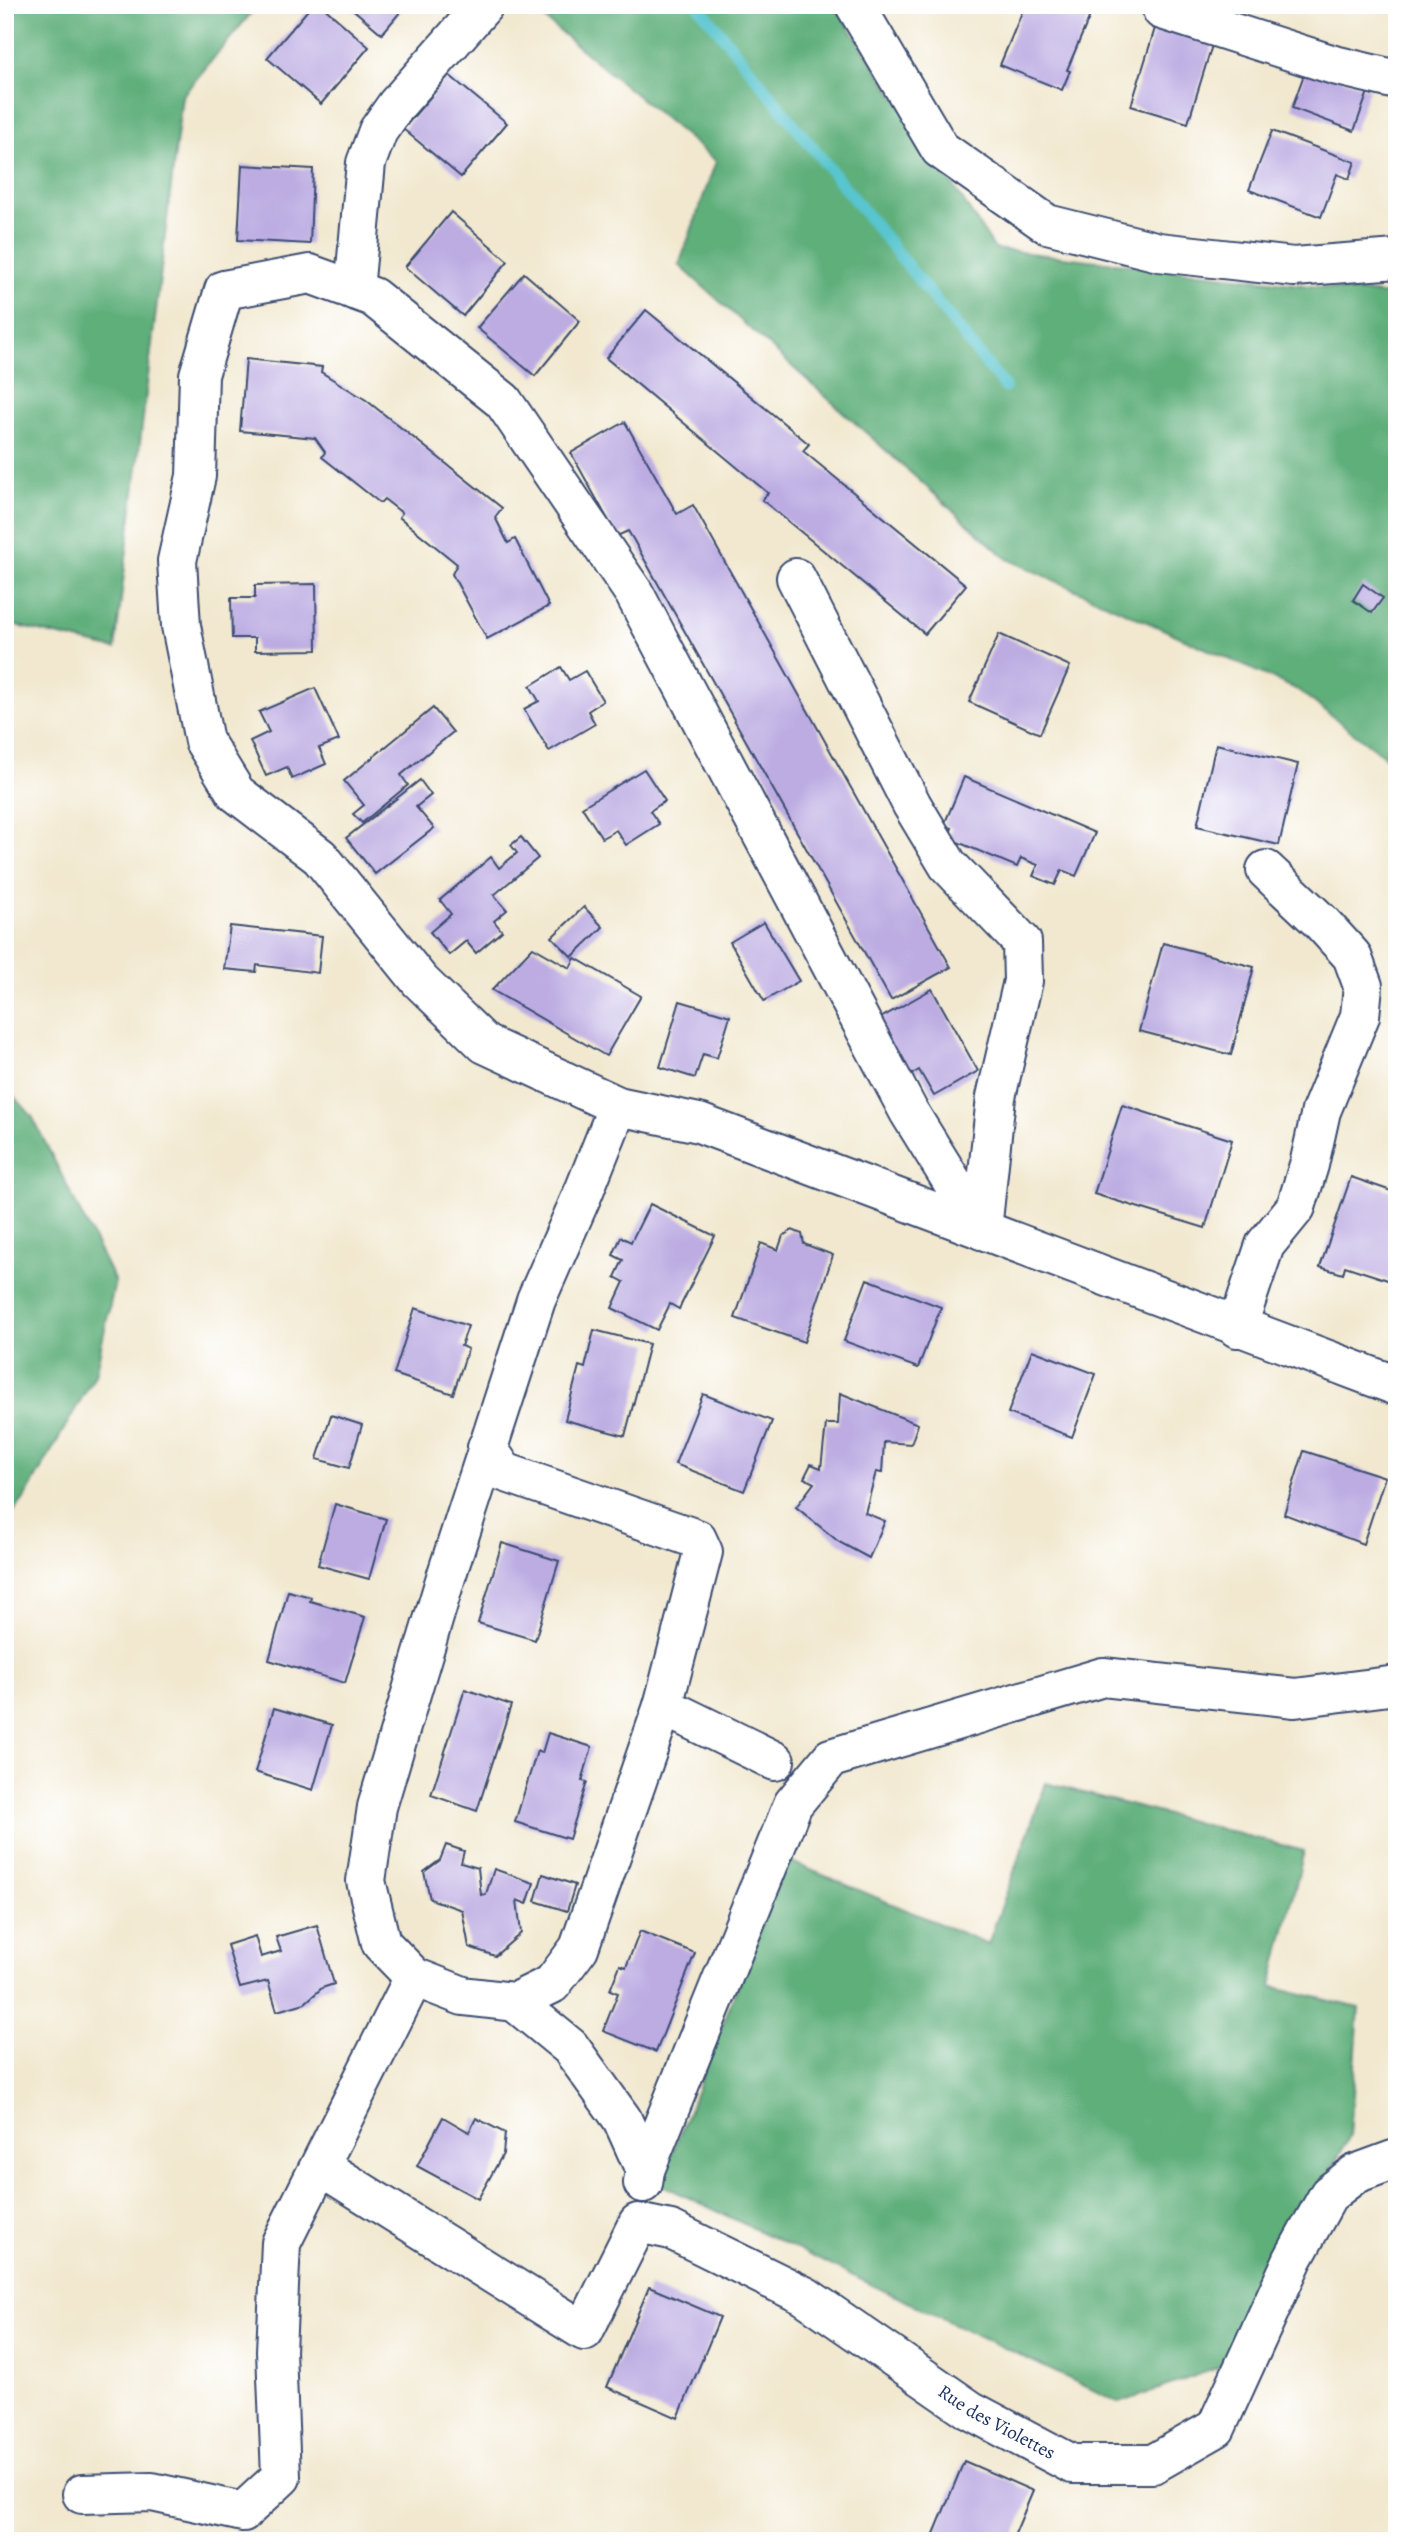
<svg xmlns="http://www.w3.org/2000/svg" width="1402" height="2546" font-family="Alegreya,serif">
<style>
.forest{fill:#5eaf7a;stroke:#3c6f6c;stroke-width:2}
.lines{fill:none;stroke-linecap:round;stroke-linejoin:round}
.stream{stroke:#58c5cf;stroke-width:12}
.building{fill:#bcace2}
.street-casing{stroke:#3b4b6f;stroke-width:42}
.street{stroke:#fff;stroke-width:38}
.labels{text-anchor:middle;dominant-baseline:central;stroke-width:7;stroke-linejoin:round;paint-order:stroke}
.street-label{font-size:19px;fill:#1b2f5e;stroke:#fff}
</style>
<rect width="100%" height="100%" fill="#fff"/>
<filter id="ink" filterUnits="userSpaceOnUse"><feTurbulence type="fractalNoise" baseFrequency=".0143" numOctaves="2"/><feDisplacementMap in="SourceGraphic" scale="14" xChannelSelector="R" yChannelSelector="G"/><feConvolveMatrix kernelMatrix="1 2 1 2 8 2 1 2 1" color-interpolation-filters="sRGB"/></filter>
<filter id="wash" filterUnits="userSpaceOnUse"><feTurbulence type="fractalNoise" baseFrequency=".00686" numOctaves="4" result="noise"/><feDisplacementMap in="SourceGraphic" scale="28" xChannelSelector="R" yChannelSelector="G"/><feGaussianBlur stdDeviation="1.57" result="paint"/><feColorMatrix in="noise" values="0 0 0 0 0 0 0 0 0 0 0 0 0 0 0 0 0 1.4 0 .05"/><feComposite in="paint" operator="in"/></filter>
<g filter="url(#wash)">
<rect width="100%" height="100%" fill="#f1e8cf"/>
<g class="forest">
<path d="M5 5H258L182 96 115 649 5 623Z"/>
<path d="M528 5H838L840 13 995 249 1397 296V766L1298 690 1007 559 679 265 716 161Z"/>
<path d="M5 1086 32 1116 115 1282 95 1375 24 1499 5 1522Z"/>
<path d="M1046 1783 1304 1851 1271 1986 1359 2008 1350 2136 1220 2367 1120 2403 660 2184 787 1860 988 1944Z"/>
</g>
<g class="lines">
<path class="stream" d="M698 5 1005 387"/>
</g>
<g id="blocks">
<g class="building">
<path d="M312 5H321L369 47 321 104 267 58Z"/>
<path d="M348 5H406L382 34Z"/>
<path d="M1025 5H1078L1092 11 1067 70 1070 71 1062 90 1000 65Z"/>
<path d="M1156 25 1213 42 1188 123 1131 106Z"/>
<path d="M1307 66 1369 89 1354 131 1292 108Z"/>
<path d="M449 75 507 123 461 177 403 129Z"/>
<path d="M1272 131 1355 162 1349 179 1337 174 1321 217 1249 190Z"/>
<path d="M242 165 313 169 310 244 238 240Z"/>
<path d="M451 212 508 261 463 316 405 267Z"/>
<path d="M524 273 580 321 535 376 477 328Z"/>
<path d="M646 310 809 444 803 451 966 585 925 634 762 500 768 493 606 358Z"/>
<path d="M246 359 322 367 321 372 366 400 502 508 495 517 508 543 515 539 549 606 487 639 452 574 457 564 399 517 402 513 384 499 380 503 322 457 325 452 315 438 240 431Z"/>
<path d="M625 422 677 514 693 505 951 967 891 1000 633 539 628 531 617 536 571 453Z"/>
<path d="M316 584 317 650 255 651V638H232L231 598H255V585Z"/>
<path d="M1363 584 1383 598 1372 613 1353 600Z"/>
<path d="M999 634 1070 666 1040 734 969 702Z"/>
<path d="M561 667 569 680 585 671 603 701 588 711 595 724 549 751 524 709 539 701 530 686Z"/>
<path d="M315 688 339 740 319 748 326 764 292 779 287 767 266 776 250 741 269 732 259 712Z"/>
<path d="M433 708 453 732 401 775 408 785 362 823 353 814 364 805 344 781Z"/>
<path d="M1216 744 1298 764 1279 845 1197 826Z"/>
<path d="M644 769 665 801 650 811 659 824 626 845 616 830 602 838 582 807Z"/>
<path d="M964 777 1095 833 1076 876 1062 870 1055 885 1033 876 1038 865 1021 858 1017 867 948 838 952 828 944 825Z"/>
<path d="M420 780 431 795 416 807 434 828 375 874 346 838Z"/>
<path d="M521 837 538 858 494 895 507 910 494 921 502 931 476 953 466 941 449 955 430 932 451 914 440 900 491 857 499 868 517 853 511 845Z"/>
<path d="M584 907 603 927 572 957 552 937Z"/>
<path d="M764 922 799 981 764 1001 730 942Z"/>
<path d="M230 926 322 936 318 973 257 965 256 972 224 969Z"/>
<path d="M1163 943 1254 967 1231 1055 1139 1031Z"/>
<path d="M533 947 570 968 575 958 641 996 606 1056 492 990Z"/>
<path d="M932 989 978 1071 934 1096 919 1070 902 1080 870 1024Z"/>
<path d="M680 1001 730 1016 717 1058 703 1054 695 1078 660 1067Z"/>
<path d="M1122 1105 1232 1140 1205 1228 1094 1194Z"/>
<path d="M1351 1177 1397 1193V1283L1345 1266 1343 1274 1320 1267Z"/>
<path d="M650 1204 715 1236 679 1309 670 1304 657 1330 612 1308 624 1282 615 1277 623 1260 613 1255 621 1237 631 1242Z"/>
<path d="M792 1230 802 1234 804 1244 833 1255 804 1342 735 1318 761 1243 778 1250 783 1236Z"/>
<path d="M867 1279 941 1307 918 1368 844 1341Z"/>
<path d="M415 1308 468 1326 461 1346 468 1349 453 1394 394 1374Z"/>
<path d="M594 1330 649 1344 625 1436 565 1420 579 1366 585 1368Z"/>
<path d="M1032 1350 1096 1374 1072 1437 1008 1413Z"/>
<path d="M840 1393 918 1424 911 1444 884 1442 882 1473 876 1472 865 1513 885 1521 869 1558 839 1542 796 1507 814 1483 804 1478 811 1464 821 1468 826 1424H838Z"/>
<path d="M703 1394 772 1421 744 1491 675 1464Z"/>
<path d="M331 1415 362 1425 349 1468 317 1459Z"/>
<path d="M1304 1451 1385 1477 1363 1544 1284 1514Z"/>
<path d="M335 1504 386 1519 369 1579 318 1565Z"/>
<path d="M502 1543 559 1561 535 1640 478 1623Z"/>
<path d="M288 1591 311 1597 310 1601 365 1617 345 1683 269 1660Z"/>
<path d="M465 1689 511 1705 477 1811 431 1795Z"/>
<path d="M274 1708 332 1725 313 1790 255 1772Z"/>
<path d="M548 1733 592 1747 582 1781 587 1782 569 1839 515 1822 537 1751 542 1753Z"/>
<path d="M446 1845 464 1851 461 1863 478 1868 481 1895 486 1894 494 1869 534 1883 527 1904 517 1900 521 1933 495 1956 469 1947 462 1910 430 1899 424 1872 440 1860Z"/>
<path d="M543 1874 575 1885 567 1911 535 1901Z"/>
<path d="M317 1925 334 1984 322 1988 305 2003 277 2011 268 1981 240 1988 227 1945 255 1936 261 1957 281 1951 276 1937Z"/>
<path d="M640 1931 695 1953 656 2052 603 2031 618 1993 610 1990 620 1965 626 1967Z"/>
<path d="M443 2117 469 2132 476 2118 505 2133 503 2154 478 2199 417 2166Z"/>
<path d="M649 2287 720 2317 678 2418 607 2387Z"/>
<path d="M964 2461 1033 2491 1012 2541H931Z"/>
</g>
</g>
</g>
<g filter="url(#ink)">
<use href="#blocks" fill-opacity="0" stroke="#3b4b6f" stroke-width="2"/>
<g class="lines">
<defs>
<g id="street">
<path d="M855 5 940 149 1047 224 1159 252 1294 267 1397 259"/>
<path d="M1163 5 1162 10 1334 65 1397 80"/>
<path d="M354 290 366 163 378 131 397 104 484 5"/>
<path d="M796 578 912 805 948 865 1022 942 1023 981 996 1097 982 1230"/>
<path d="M982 1230 909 1112 634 593 503 401 373 297 310 274 224 290 199 375 196 476 177 561 181 626 204 741 236 793 320 857 420 981 485 1044 618 1106 699 1123 1397 1386"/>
<path d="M1237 1328 1265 1245 1296 1207 1309 1165 1321 1111 1360 1016 1363 986 1352 956 1322 923 1266 870"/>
<path d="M487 1447 504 1472 697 1539 703 1552 663 1706 579 1948 552 1984 515 2002 463 1996 414 1977 381 1943 366 1881 377 1807 446 1577 536 1300 584 1191 618 1106"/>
<path d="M663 1706 775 1761"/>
<path d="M515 2002 570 2047 622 2119 645 2170 643 2183"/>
<path id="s1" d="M320 2166 584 2331 638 2223 671 2230 805 2296 970 2410 1072 2464H1153L1216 2428 1293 2259 1329 2194 1355 2174 1393 2160 1397 2161"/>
<path d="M645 2170 793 1804 831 1758 1103 1677 1295 1698 1397 1685"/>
<path d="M82 2494 152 2492 243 2512 281 2477 276 2351 281 2243 414 1977"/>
</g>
</defs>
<use href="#street" class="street-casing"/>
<use href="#street" class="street"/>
</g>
</g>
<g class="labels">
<g class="street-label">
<text stroke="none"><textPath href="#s1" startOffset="845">Rue des Violettes</textPath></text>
</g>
</g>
<rect width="1402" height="2546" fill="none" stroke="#fff" stroke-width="28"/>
</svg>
